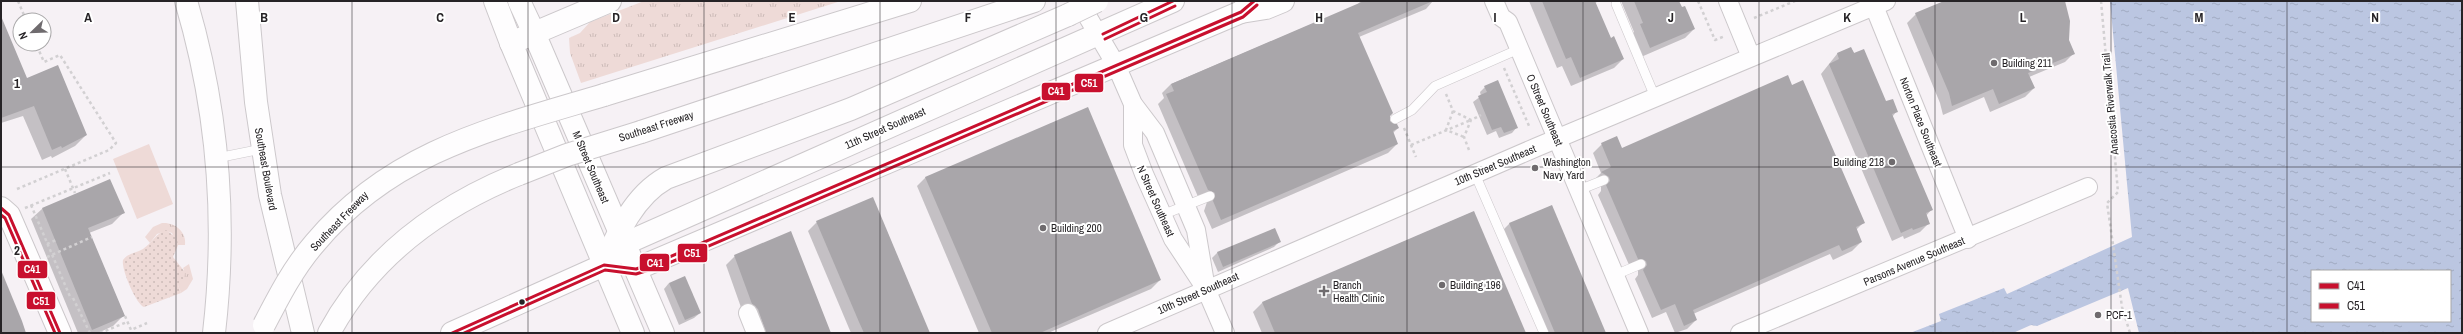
<svg xmlns="http://www.w3.org/2000/svg" width="2463" height="334" font-family="'Archivo Narrow',sans-serif">
<style>
.grass{fill:url(#grass-tufts)}
.park{fill:url(#park-dots)}
.garden{fill:#eedad7}
.water{fill:url(#water-ripples);fill-rule:evenodd}
.shadow{fill:#0003}
.building{fill:#a9a6aa}
.lines{fill:none;stroke-linecap:round;stroke-linejoin:round}
.service-casing{stroke:#ccc8cb;stroke-width:10}
.minor-casing{stroke:#ccc8cb;stroke-width:20}
.tertiary-casing{stroke:#ccc8cb;stroke-width:24}
.secondary-casing{stroke:#ccc8cb;stroke-width:24}
.primary-casing{stroke:#ccc8cb;stroke-width:24}
.motorway-casing{stroke:#ccc8cb;stroke-width:24}
.path{stroke:#d2d0d2;stroke-width:2.5;stroke-dasharray:3 3;stroke-linecap:butt}
.service{stroke:#fefdfe;stroke-width:9}
.minor{stroke:#fefdfe;stroke-width:18}
.tertiary{stroke:#fefdfe;stroke-width:22}
.secondary{stroke:#fefdfe;stroke-width:22}
.primary{stroke:#fefdfe;stroke-width:22}
.motorway{stroke:#fefdfe;stroke-width:22}
.motorway-bridge-casing{stroke:#ccc8cb;stroke-width:24;stroke-linecap:butt}
.motorway-bridge{stroke:#fefdfe;stroke-width:22}
.bus-1-casing{stroke:#fff;stroke-width:6}
.bus-2-casing{stroke:#fff;stroke-width:6}
.bus-1{stroke:#c8102e;stroke-width:3}
.bus-2{stroke:#c8102e;stroke-width:3}
.grid{fill:none;stroke:#262326;stroke-width:1;stroke-opacity:0.55}
.poi-dot{fill:#6f6b6e;stroke:#fff;stroke-width:1.5}
.bus-dot{fill:#262326;stroke:#fff;stroke-width:1.5}
.labels{text-anchor:middle;dominant-baseline:central;stroke-width:4;stroke-linejoin:round;paint-order:stroke}
.poi-label{font-size:11px;fill:#262326;stroke:#fff;text-anchor:start}
.street-label{font-size:11px;fill:#262326;stroke:#fff}
.grid-label{font-size:13px;text-anchor:middle;font-weight:bold;fill:#262326;stroke:#fff;stroke-width:4;stroke-linejoin:round;paint-order:stroke}
.line-badge{stroke:#fff;stroke-width:1.5}
.badge-label{font-size:11px;text-anchor:middle;font-weight:bold;fill:#fff}
</style>
<defs>
<pattern id="grass-tufts" width="24" height="20" patternUnits="userSpaceOnUse"><rect width="24" height="20" fill="#eedad7"/><path d="M3 7l-1-3M5 7V3M7 7l1-3M15 17l-1-3M17 17v-4M19 17l1-3" fill="none" stroke="#ccbbb8"/></pattern>
<pattern id="park-dots" width="8" height="8" patternUnits="userSpaceOnUse"><rect width="8" height="8" fill="#eedad7"/><path d="M2 2h.1M6 6h.1" fill="none" stroke="#ccbbb8" stroke-width="1.8" stroke-linecap="round"/></pattern>
<pattern id="water-ripples" width="26" height="14" patternUnits="userSpaceOnUse"><rect width="26" height="14" fill="#bbc6e1"/><path d="M2 4q2-2 4 0t4 0M15 11q2-2 4 0t4 0" fill="none" stroke="#a1aac1"/></pattern>
</defs>
<rect width="100%" height="100%" fill="#f6f1f5"/>
<g class="grass">
<path d="M644 1H841L581 83 570 53 569 38 580 33 590 22Z"/>
<path d="M162 223C175 222 187 232 185 245H178L172 233 166 231 157 234 150 243 145 237 153 227Z"/>
<path d="M189 264 193 279 187 289 181 293 178 285 184 270 183 268Z"/>
</g>
<path class="park" d="M166 230 177 238 178 245 173 257 185 272 184 281 178 285 181 293 144 307C136 304 121 269 123 260 128 253 136 253 143 249 152 243 156 233 166 230Z"/>
<path class="garden" d="M149 144 173 204 137 219 113 159Z"/>
<path class="water" d="M2110 1H2462V333H2139L2128 288 2037 326 2031 325 2013 333H1910L1941 321 1939 314 2004 288 2007 294 2132 237ZM2312 271H2450V321H2312Z"/>
<g class="shadow">
<path d="M1361 1H1433L1426 9 1359 37 1389 122 1398 128 1392 134 1397 144 1388 153 1212 229 1204 211 1207 202 1199 199 1158 104 1164 98 1162 93 1171 84 1357 5Z"/>
<path d="M1529 1H1599L1595 3 1610 39 1623 59 1614 68 1571 86 1562 66 1557 68Z"/>
<path d="M1621 1H1678L1694 29 1685 38 1641 57 1632 34 1634 32Z"/>
<path d="M1946 1H2063L2068 40 2074 53 2065 62 2029 77 2034 88 2025 97 1990 112 1984 97 1943 115 1940 103 1907 23 1916 14Z"/>
<path d="M1 18 26 79 86 135 75 146 52 158 51 156 42 160 23 116 1 123Z"/>
<path d="M1851 48 1886 102 1897 111 1892 117 1931 210 1926 216 1929 223 1920 232 1904 239 1903 236 1892 241 1821 74 1837 54Z"/>
<path d="M1792 86 1864 222 1856 230 1861 242 1852 251 1833 260 1830 254 1693 314 1696 320 1687 329 1675 333 1666 312 1652 318 1635 279 1638 275V270L1630 267 1598 195 1601 191V186L1593 181 1601 173 1593 153 1602 144 1621 149Z"/>
<path d="M1485 87 1517 127 1512 133 1499 138 1496 131 1487 135 1473 102 1481 96 1480 92Z"/>
<path d="M926 177 1160 280 1151 289 1048 333H979L917 186Z"/>
<path d="M1551 206 1605 333H1542L1500 233 1509 224Z"/>
<path d="M42 209 123 213 112 224 89 233 124 315 113 326 98 333H78L31 219Z"/>
<path d="M1473 212 1524 333H1262L1253 312 1262 303Z"/>
<path d="M817 222 929 333H851L808 231Z"/>
<path d="M1279 242 1274 247 1218 272 1212 258 1217 253Z"/>
<path d="M735 256 831 333H755L743 313 726 265Z"/>
<path d="M669 283 700 313 694 318 679 325 664 289Z"/>
</g>
<g class="building">
<path d="M1364 1H1433L1358 33 1393 113 1390 116V121L1397 124 1399 128 1393 131 1398 144 1221 220 1213 201 1215 193 1208 190 1166 94 1174 91 1171 84Z"/>
<path d="M1542 1H1595L1611 38 1614 36 1624 59 1580 78 1571 57 1566 59Z"/>
<path d="M1634 1H1679L1682 7 1685 6 1695 29 1650 48 1640 24 1643 23Z"/>
<path d="M1944 1H2065L2070 21 2069 40 2075 54 2028 73 2035 88 1999 104 1993 89 1952 106 1949 93 1915 13Z"/>
<path d="M1 16 27 78 58 65 87 135 62 148 61 146 52 150 34 106 1 118Z"/>
<path d="M1851 47 1854 53 1864 49 1886 101 1893 99 1898 112 1892 114 1933 210 1926 213 1930 224 1913 230 1912 228 1901 233 1829 64 1839 59 1837 53Z"/>
<path d="M1788 75 1792 85 1803 80 1865 223 1856 227 1862 242 1842 251 1839 245 1693 310 1697 320 1684 326 1675 304 1661 310 1643 270 1647 265 1646 261 1638 259 1606 185 1610 181 1609 177 1601 172 1611 167 1601 143 1617 136 1622 148Z"/>
<path d="M1498 80 1518 128 1504 133 1501 127 1492 130 1478 96 1487 92 1484 86Z"/>
<path d="M1088 107 1161 280 1040 333H992L925 177Z"/>
<path d="M110 179 125 213 88 228 125 316 92 330 42 208Z"/>
<path d="M873 197 930 333H864L859 322 816 221Z"/>
<path d="M1552 205 1606 333H1555L1509 223Z"/>
<path d="M1474 211 1526 333H1275L1262 302Z"/>
<path d="M1275 228 1281 242 1223 267 1217 252Z"/>
<path d="M791 231 831 333H766L758 309 752 304 734 255Z"/>
<path d="M1 270 22 321 26 333H1Z"/>
<path d="M685 276 701 313 685 320 669 283Z"/>
</g>
<g class="lines">
<defs>
<g id="service">
<path d="M1616 4 1655 97"/>
<path d="M1395 119 1412 110 1435 86 1519 49"/>
<path d="M217 158 262 149"/>
<path d="M1475 174 1544 333"/>
<path d="M1579 190 1604 180"/>
<path d="M1162 215 1210 196"/>
<path d="M1615 275 1641 264"/>
</g>
<g id="minor">
<path d="M1081 1 1089 19 1116 65 1133 104 1155 133 1196 230 1206 289"/>
<path d="M1494 1 1501 17 1508 22 1639 333"/>
<path d="M1728 1 1751 57"/>
<path d="M1874 6 1968 239"/>
<path d="M1133 104V145L1144 174 1173 239 1206 289 1225 333"/>
<path d="M748 313 756 333"/>
<path d="M1107 333 1537 147 1886 1"/>
<path d="M1740 333 2088 187"/>
</g>
<g id="tertiary">
<path d="M495 1 511 43"/>
<path d="M519 1 534 33"/>
<path d="M1 208 9 215 60 333"/>
</g>
<g id="secondary">
<path d="M1241 12 1266 8 1283 1"/>
<path d="M624 244 1173 1"/>
<path d="M636 269 1241 12 1254 1"/>
</g>
<g id="primary">
<path d="M186 1C218 109 227 221 214 333"/>
<path d="M247 1 256 102 270 195 303 333"/>
<path d="M534 33 663 333"/>
<path d="M511 43 633 333"/>
<path d="M452 333 604 265 614 255"/>
</g>
<g id="motorway">
<path d="M511 43 610 1"/>
<path d="M604 95 910 1"/>
<path d="M641 132 1034 1"/>
<path d="M604 265C618 232 634 196 666 178L851 109 1068 15"/>
<path d="M329 333C371 255 440 206 519 174"/>
</g>
</defs>
<use href="#service" class="service-casing"/>
<use href="#minor" class="minor-casing"/>
<use href="#tertiary" class="tertiary-casing"/>
<use href="#secondary" class="secondary-casing"/>
<use href="#primary" class="primary-casing"/>
<use href="#motorway" class="motorway-casing"/>
<g class="path">
<path d="M18 1 26 20"/>
<path d="M1698 1 1715 40 1725 36"/>
<path d="M2101 1 2118 192 2107 203 2122 307 2130 333"/>
<path d="M1754 18 1795 1"/>
<path d="M1504 68 1529 126"/>
<path d="M1446 94 1453 111 1471 120"/>
<path d="M1453 111 1446 130 1464 137"/>
<path d="M1404 128 1416 157"/>
<path d="M1411 145 1471 120"/>
<path d="M1469 150 1464 137 1471 120 1481 115"/>
<path d="M65 169 75 193"/>
<path d="M17 189 109 150 116 143 60 55 44 62 36 44"/>
<path d="M31 205 71 299"/>
<path d="M25 208 110 173"/>
<path d="M47 244 56 240"/>
<path d="M47 257 92 237"/>
<path d="M73 298 90 333"/>
<path d="M125 316 131 330 147 323"/>
<path d="M100 333 127 322"/>
</g>
<use href="#service" class="service"/>
<use href="#minor" class="minor"/>
<use href="#tertiary" class="tertiary"/>
<use href="#secondary" class="secondary"/>
<use href="#primary" class="primary"/>
<use href="#motorway" class="motorway"/>
<defs>
<g id="motorway-bridge">
<path d="M1068 15 1097 1"/>
<path d="M519 174 567 155 641 132"/>
<path d="M264 325C279 296 294 267 315 243 392 151 494 128 604 95"/>
</g>
</defs>
<use href="#motorway-bridge" class="motorway-bridge-casing"/>
<use href="#motorway-bridge" class="motorway-bridge"/>
<defs>
<g id="bus-1">
<path d="M1103 34 1173 1"/>
<path d="M1 208 9 215 60 333"/>
<path d="M452 333 604 265 636 269 660 261 1241 12 1254 1"/>
</g>
<g id="bus-2">
<path d="M1105 39 1175 6"/>
<path d="M1 215 5 218 55 333"/>
<path d="M464 333 605 270 636 274 662 266 1243 17 1257 5"/>
</g>
</defs>
<use href="#bus-1" class="bus-1-casing"/>
<use href="#bus-2" class="bus-2-casing"/>
<use href="#bus-1" class="bus-1"/>
<use href="#bus-2" class="bus-2"/>
</g>
<path class="grid" d="M176 1V333M352 1V333M528 1V333M704 1V333M880 1V333M1056 1V333M1232 1V333M1407 1V333M1583 1V333M1759 1V333M1935 1V333M2111 1V333M2287 1V333M1 167H2462"/>
<g class="poi-dot">
<circle cx="1994" cy="63" r="4"/>
<circle cx="1892" cy="162" r="4"/>
<circle cx="1535" cy="168" r="4"/>
<circle cx="1043" cy="228" r="4"/>
<circle cx="1442" cy="285" r="4"/>
<path d="M1322 285h4v4h4v4h-4v4h-4v-4h-4v-4h4z"/>
<circle cx="2098" cy="315" r="4"/>
</g>
<circle class="bus-dot" cx="522" cy="302" r="3.5"/>
<g class="labels">
<g class="poi-label">
<text x="2002" y="63">Building 211</text>
<text x="1543" y="162">Washington<tspan x="1543" dy="13">Navy Yard</tspan></text>
<text x="1884" y="162" text-anchor="end">Building 218</text>
<text x="1051" y="228">Building 200</text>
<text x="1333" y="285">Branch<tspan x="1333" dy="13">Health Clinic</tspan></text>
<text x="1450" y="285">Building 196</text>
<text x="2106" y="315">PCF-1</text>
</g>
<g class="street-label">
<text transform="translate(2110 104) rotate(-95)">Anacostia Riverwalk Trail</text>
<text transform="translate(1545 110) rotate(67)">O Street Southeast</text>
<text transform="translate(1921 122) rotate(68)">Norton Place Southeast</text>
<text transform="translate(656 126) rotate(-18)">Southeast Freeway</text>
<text transform="translate(885 128) rotate(-24)">11th Street Southeast</text>
<text transform="translate(1495 165) rotate(-23)">10th Street Southeast</text>
<text transform="translate(591 167) rotate(67)">M Street Southeast</text>
<text transform="translate(266 169) rotate(80)">Southeast Boulevard</text>
<text transform="translate(1156 201) rotate(66)">N Street Southeast</text>
<text transform="translate(339 221) rotate(-46)">Southeast Freeway</text>
<text transform="translate(1914 261) rotate(-23)">Parsons Avenue Southeast</text>
<text transform="translate(1198 293) rotate(-24)">10th Street Southeast</text>
</g>
</g>
<g class="grid-label">
<text x="88" y="22">A</text>
<text x="264" y="22">B</text>
<text x="440" y="22">C</text>
<text x="616" y="22">D</text>
<text x="792" y="22">E</text>
<text x="968" y="22">F</text>
<text x="1144" y="22">G</text>
<text x="1319" y="22">H</text>
<text x="1495" y="22">I</text>
<text x="1671" y="22">J</text>
<text x="1847" y="22">K</text>
<text x="2023" y="22">L</text>
<text x="2199" y="22">M</text>
<text x="2375" y="22">N</text>
<text x="17" y="88">1</text>
<text x="17" y="255">2</text>
</g>
<g class="line-badge">
<rect x="1074" y="73" width="30" height="20" rx="4" fill="#c8102e"/>
<rect x="1041" y="82" width="30" height="19" rx="4" fill="#c8102e"/>
<rect x="677" y="243" width="31" height="20" rx="4" fill="#c8102e"/>
<rect x="639" y="253" width="31" height="19" rx="4" fill="#c8102e"/>
<rect x="17" y="260" width="31" height="19" rx="4" fill="#c8102e"/>
<rect x="26" y="291" width="30" height="19" rx="4" fill="#c8102e"/>
</g>
<g class="badge-label">
<text x="1089" y="87">C51</text>
<text x="1056" y="95">C41</text>
<text x="692" y="257">C51</text>
<text x="655" y="267">C41</text>
<text x="32" y="273">C41</text>
<text x="41" y="305">C51</text>
</g>
<rect width="2463" height="334" fill="none" stroke="#262326" stroke-width="4"/>
<rect x="2311" y="270" width="140" height="52" fill="#ffffff" stroke="#a8a7a8"/>
<rect x="2319" y="283" width="20" height="6" fill="#c8102e" stroke="#a8a7a8"/>
<text x="2347" y="290" font-size="12" fill="#262326">C41</text>
<rect x="2319" y="303" width="20" height="6" fill="#c8102e" stroke="#a8a7a8"/>
<text x="2347" y="310" font-size="12" fill="#262326">C51</text>
<g transform="translate(32 32) rotate(247)"><circle r="19" fill="#ffffff" stroke="#a8a7a8"/>
<path d="M0-3L7 15L0 10L-7 15Z" fill="#6f6b6e"/>
<text y="-6" font-size="11" font-weight="bold" text-anchor="middle" fill="#262326">N</text>
</g>
</svg>
